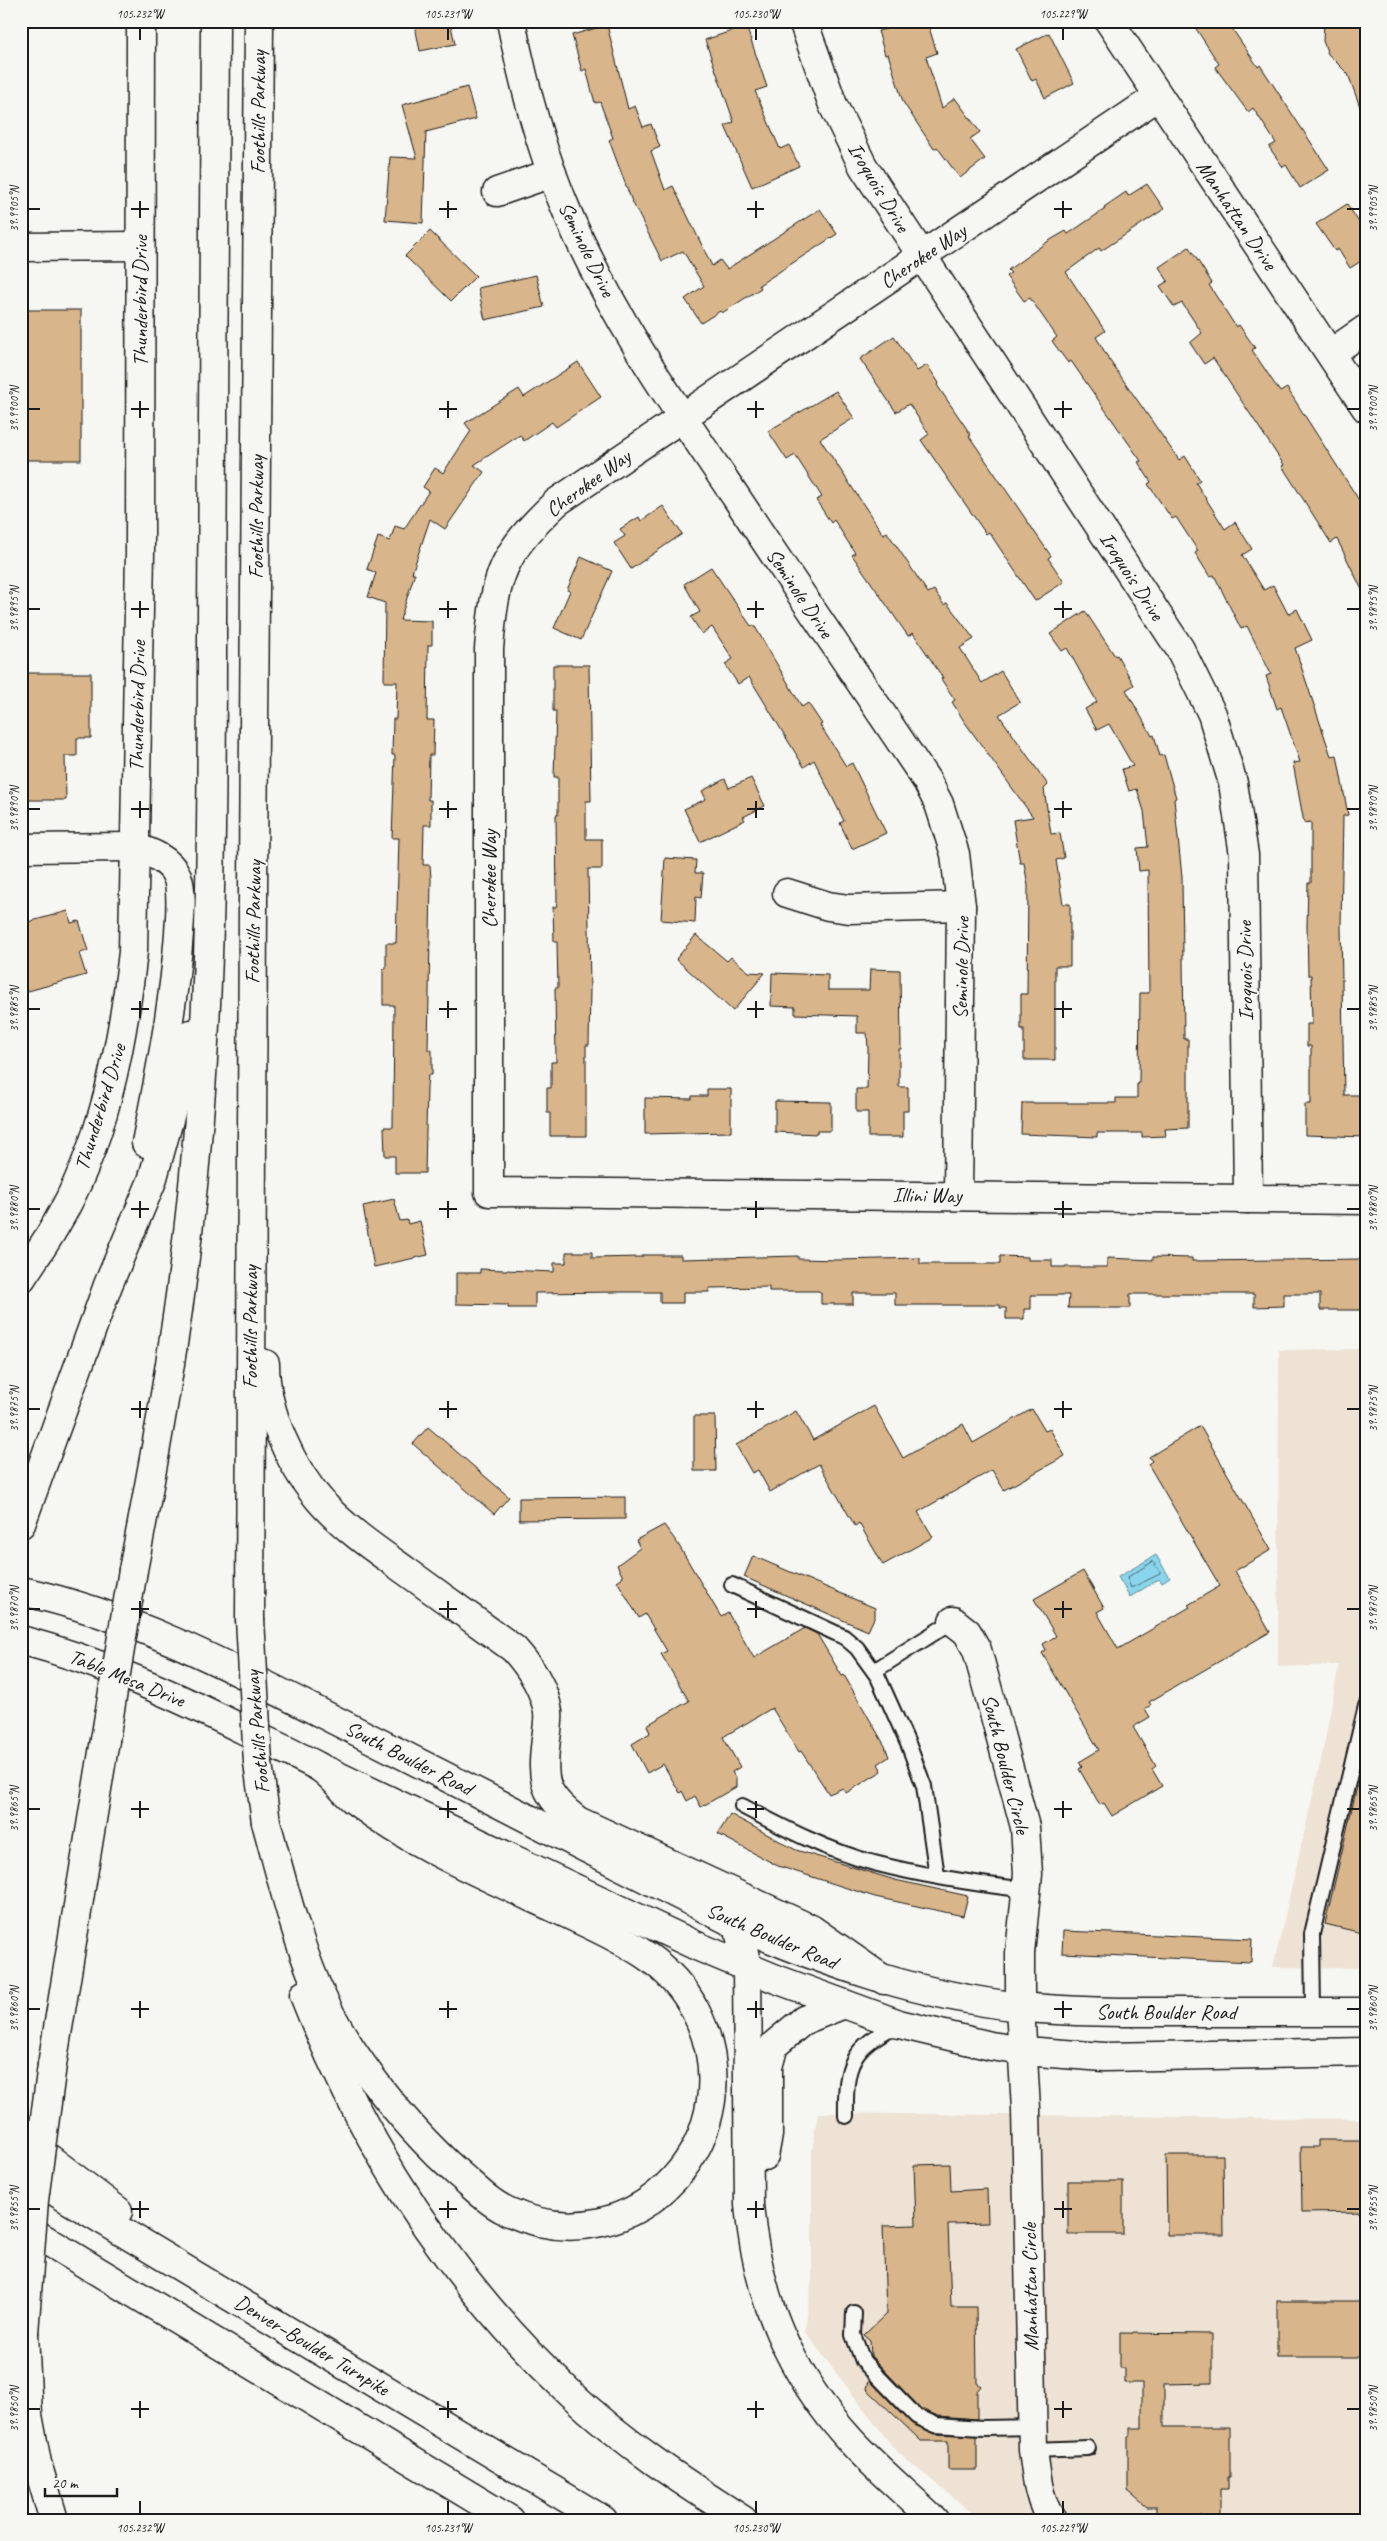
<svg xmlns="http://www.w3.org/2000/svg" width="1387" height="2541" font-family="Caveat,sans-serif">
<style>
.built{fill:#ede2d3}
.water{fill:#8ad5eb;stroke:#5e8b98}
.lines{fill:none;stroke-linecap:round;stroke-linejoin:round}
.shore{stroke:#48666f;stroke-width:1}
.building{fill:#d8b58a;stroke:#1c1c1c}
.lane-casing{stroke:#1c1c1c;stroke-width:18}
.street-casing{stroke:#1c1c1c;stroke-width:31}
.primary-casing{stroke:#1c1c1c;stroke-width:31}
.highway-casing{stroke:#1c1c1c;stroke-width:31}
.lane{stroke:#f6f6f2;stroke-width:14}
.street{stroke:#f6f6f2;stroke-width:28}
.primary{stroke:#f6f6f2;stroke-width:28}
.highway{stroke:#f6f6f2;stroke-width:28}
.highway-bridge-casing{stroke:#1c1c1c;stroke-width:31;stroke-linecap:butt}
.highway-bridge{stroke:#f6f6f2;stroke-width:28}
.ticks{fill:none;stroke:#1c1c1c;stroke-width:2}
.labels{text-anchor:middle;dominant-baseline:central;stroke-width:4;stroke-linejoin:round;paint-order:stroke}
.street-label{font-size:21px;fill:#1c1c1c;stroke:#f6f6f2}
.neatline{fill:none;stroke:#1c1c1c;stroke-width:2}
.ticks-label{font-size:12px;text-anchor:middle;fill:#1c1c1c}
</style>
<rect width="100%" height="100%" fill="#f6f6f2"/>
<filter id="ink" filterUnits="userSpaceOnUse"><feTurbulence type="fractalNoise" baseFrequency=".02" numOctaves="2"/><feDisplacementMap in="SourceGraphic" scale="10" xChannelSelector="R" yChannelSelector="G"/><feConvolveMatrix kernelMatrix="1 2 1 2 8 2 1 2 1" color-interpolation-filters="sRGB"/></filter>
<g filter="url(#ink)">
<g class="built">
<path d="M1366 1349V1968L1273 1967 1322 1756 1339 1665 1278 1667 1279 1350Z"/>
<path d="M818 2113 1366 2119V2520H981L896 2451 805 2332 812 2278V2151Z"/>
</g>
<path class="water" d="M1156 1555 1170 1578 1162 1583 1159 1579 1130 1597 1118 1577Z"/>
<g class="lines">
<path class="shore" d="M1153 1562 1160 1571V1574L1131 1588 1127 1578Z"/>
</g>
<g class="building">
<path d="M414 21H450L455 44 420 51Z"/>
<path d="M883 21H927L937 53 926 57 942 108 955 98 980 132 970 139 985 159 960 178 937 147 934 149 903 102 888 54 885 55 878 31 886 29Z"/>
<path d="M1191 21H1227L1258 67 1260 65 1329 170 1300 188 1286 165 1283 167 1269 147 1276 143 1253 108 1248 112 1215 67 1219 64Z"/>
<path d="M1324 21H1366V114L1363 115 1348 74 1328 54 1323 41Z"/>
<path d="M607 25 628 109 635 106 643 127 651 124 660 147 651 151 665 190 673 186 712 266 720 260 727 269 820 209 837 234 759 285 761 288 722 313 720 311 701 323 685 299 704 286 683 251 662 261 631 199 609 140 613 138 600 102 595 103 586 69 582 71 572 35Z"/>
<path d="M746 26 767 87 755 91 780 149 789 145 799 166 752 187 725 126 734 122 705 40Z"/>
<path d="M1049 33 1074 83 1045 98 1036 79 1032 81 1016 49Z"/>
<path d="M467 87 476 119 426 132 423 223 385 220 390 157 417 158 402 105Z"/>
<path d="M1147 184 1164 209 1101 251 1099 248 1066 272 1105 331 1096 337 1110 361 1179 460 1185 456 1200 480 1196 483 1225 529 1235 522 1252 549 1242 555 1264 590 1273 585 1288 614 1297 609 1312 640 1295 648 1331 756 1337 755 1348 815 1343 816 1341 926 1344 1095H1366V1137L1305 1135V1104H1311V1046H1307V1024H1312L1311 975H1308L1307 926 1308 883H1311V822L1304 823 1293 763 1300 762 1281 707 1277 709 1266 676 1271 674 1247 626 1241 629 1214 575 1210 577 1195 553 1198 551 1176 517 1172 519 1148 484 1151 482 1138 462 1141 461 1071 361 1068 363 1052 341 1057 337 1030 298 1024 301 1006 276 1011 273 1008 270 1047 242 1066 231 1068 234 1105 209 1104 207 1126 192 1128 196Z"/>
<path d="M1347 204 1366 233V258L1350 268 1338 249 1335 251 1316 224Z"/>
<path d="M430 231 476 276 451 301 405 256Z"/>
<path d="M1189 247 1212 283 1209 285 1236 327 1239 325 1255 348 1252 350 1280 392 1287 388 1366 511V598L1337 539 1331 543 1282 466 1284 465 1213 358 1204 364 1190 343 1202 333 1182 303 1174 307 1160 286 1168 281 1159 267Z"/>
<path d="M536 275 544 307 485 320 478 288Z"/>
<rect x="21" y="310" width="60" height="150"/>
<path d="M894 336 917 371 927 365 939 383 937 385 971 435 969 436 1051 556 1048 558 1064 582 1035 601 989 532 986 534 921 440 929 434 909 404 896 412 860 359Z"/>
<path d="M578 362 601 397 556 427 552 422 524 441 520 435 474 465 484 472 445 529 430 519 412 573H415L400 620 432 621V645H428L427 720H434L433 755H429L428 800H431V825H424L423 865H430L431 879 428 1050H432V1075H428L427 1088 425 1173H395V1156H385L384 1127H393L394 1005H383V969H386V943H396L399 838H392L395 755H392L393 719H396L397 682H384L385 603 368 597 376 573 367 569 378 537 390 541 395 526 404 529 429 491 423 487 435 468 443 473 471 431 465 423 519 389 524 397Z"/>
<path d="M836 391 854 418 820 439 883 534 887 532 928 593 934 590 944 605 947 603 974 639 960 648 982 683 1001 671 1020 702 999 715 1048 785 1044 789 1051 834 1060 833 1064 858 1056 860 1063 904H1070V966H1055V1060H1024V1029H1021V994H1027L1028 886 1024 863H1020L1013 820 1033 817 964 721 952 702 955 700 941 679 943 678 913 633 908 636 852 555 855 553 834 520 831 523 816 500 822 497 795 455 787 460 768 431Z"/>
<path d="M663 506 682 534 631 569 614 543 625 536 620 529 639 517 641 521Z"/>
<path d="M581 557 612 571 581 640 554 628 570 591 567 590Z"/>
<path d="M711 567 751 626 754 625 802 707 808 703 822 724 820 725 846 766 852 763 886 833 852 849 840 823 844 821 814 760 804 767 749 677 738 684 725 664 733 659 712 627 702 634 691 617 700 612 684 584Z"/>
<path d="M1085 611 1115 656 1117 655 1134 685 1126 690 1152 736 1154 735 1160 756 1164 755 1176 798 1174 799 1182 877 1184 1039H1188V1128L1165 1129 1166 1136 1142 1137V1133H1097V1137L1021 1134 1022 1103H1116V1098H1137V1084H1139L1140 993H1149L1148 870 1139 871 1137 848 1148 847 1144 811 1137 789 1129 791 1122 769 1133 766 1109 724 1097 730 1085 709 1097 702 1067 648 1062 651 1050 634Z"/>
<path d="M553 665H589L591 801H586V839H602V869H588L590 989 589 1045H586V1136H550V1113H547V1088H551V1062H556L555 988H558L557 942H554L553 907H556L557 902 556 815H558V777H554L556 711H553Z"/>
<path d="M21 673H91V738H77V756H65L66 800H21Z"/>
<path d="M751 778 765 806 743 817 745 820 700 842 684 809 706 799 702 791 725 779 729 788Z"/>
<path d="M665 858 696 860 695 873H703L701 898 696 897 695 923 661 920Z"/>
<path d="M68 911 71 923 79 921 88 951 79 953 86 975 21 993V924Z"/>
<path d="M696 935 727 961 731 957 749 972 765 973 733 1011 676 959Z"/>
<path d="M870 969 900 970 901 1049H899V1087H908V1111H903V1137H868V1112H856V1089H867L868 1049 867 1033H857V1016L795 1014V1007L771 1006 772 973 828 975V990H869Z"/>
<path d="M707 1089H731V1132L645 1134V1098L692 1099V1096H707Z"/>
<path d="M775 1101 831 1102V1131H817V1134L775 1132Z"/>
<path d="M394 1199 400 1221 407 1220 408 1224 420 1221 428 1255 374 1267 363 1206Z"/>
<path d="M566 1252H592V1258L642 1257V1255H681V1259L798 1256V1259L839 1260 920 1258V1264H1000V1256L1028 1257V1260H1052V1267H1107V1258L1153 1260V1257L1192 1258V1261L1366 1259V1310H1320V1294H1284V1306L1254 1307V1294H1130V1308H1068L1069 1295H1031V1309H1024V1319H1006V1308H1000V1305H895V1293H853V1304H821V1293L819 1291H769V1287L709 1288V1292H683V1303H660V1292H616L535 1293V1308H508V1305L456 1304V1273H480V1269L554 1272V1263H566Z"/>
<path d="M874 1406 903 1458 963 1424 973 1443 1032 1409 1045 1431 1050 1429 1065 1456 1004 1490 992 1470 918 1512 933 1537 883 1565 859 1523 855 1526 819 1464 770 1492 758 1470 752 1473 736 1445 796 1411 813 1440Z"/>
<path d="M694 1416H715L716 1471H694Z"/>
<path d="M1200 1426 1271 1550 1235 1571 1270 1632 1149 1702 1151 1705 1145 1709 1150 1717 1133 1727 1156 1766 1152 1769 1162 1786 1112 1816 1104 1803 1100 1805 1079 1769 1082 1767 1079 1762 1099 1750 1042 1653 1046 1650 1043 1644 1056 1636 1034 1599 1083 1571 1104 1608 1097 1612 1118 1649 1190 1607 1188 1605 1220 1586 1148 1464 1152 1461 1149 1457Z"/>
<path d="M428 1427 509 1497 494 1514 413 1444Z"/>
<path d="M625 1497V1519L519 1520V1498Z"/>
<path d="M664 1525 678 1544 721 1617 728 1613 754 1658 805 1628 817 1634 842 1676 844 1675 885 1746 889 1757 878 1764 882 1771 846 1793 843 1788 829 1794 801 1751 799 1752 772 1708 723 1737 740 1767 732 1772 736 1779V1787L701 1807 695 1796 687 1801 682 1791 680 1793 663 1764 647 1773 632 1744 650 1733 647 1725 689 1701 661 1654 667 1651 645 1614 639 1618 617 1581 623 1577 617 1565 640 1548 636 1540Z"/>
<path d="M753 1556 875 1608V1616L868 1631 744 1577Z"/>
<path d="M1358 1782 1366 1783V1934L1325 1924Z"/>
<path d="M730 1814 796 1850 895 1880 968 1896 963 1916 875 1897 778 1866 718 1834Z"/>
<path d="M1063 1931 1252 1939 1251 1962 1062 1953Z"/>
<path d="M1318 2140H1366V2212L1302 2213 1301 2147H1318Z"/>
<path d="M1166 2155H1223L1224 2235H1167Z"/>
<path d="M950 2164 951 2191 987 2189 988 2223 948 2224 951 2307H976L977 2383 981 2386 977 2391V2419L938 2416 921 2409 871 2356 870 2340 864 2335 886 2314 883 2226 916 2225 914 2165Z"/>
<rect x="1068" y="2181" width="55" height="53"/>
<rect x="1277" y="2301" width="89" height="56"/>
<path d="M1120 2333 1212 2334V2383L1164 2384V2427H1230V2477H1228V2489H1220V2516L1156 2519V2507H1147L1128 2491V2437H1130V2428H1142V2383H1125V2368H1120Z"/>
<path d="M869 2380 912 2424 935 2434 977 2436V2470H948V2441H921L867 2389Z"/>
</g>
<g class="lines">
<defs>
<g id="lane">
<path d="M732 1585 844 1637 857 1648 878 1677 909 1746 924 1786 937 1876"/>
<path d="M874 1671 953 1621"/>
<path d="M742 1806C784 1828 828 1851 874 1863 924 1876 976 1884 1028 1890"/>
<path d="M1313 2012 1312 1934 1366 1706"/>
<path d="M846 2116C845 2063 851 2048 899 2024"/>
<path d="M854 2313 853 2335 863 2361 916 2416 936 2425 983 2428 1033 2427"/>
<path d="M1033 2450 1088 2448"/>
</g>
<g id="street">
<path d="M511 21C524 87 541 152 568 214 611 315 675 407 736 497 799 592 863 686 927 781L939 804 955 854 961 906 958 1195"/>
<path d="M803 21 833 105 863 166 1180 649 1212 714 1233 783 1244 855 1248 1199"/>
<path d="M1109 21 1366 408"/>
<path d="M1157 97 557 502C502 554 495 573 489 649V1192L1366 1200"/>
<path d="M497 192 552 173"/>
<path d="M21 247 140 246"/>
<path d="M1331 353 1366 329"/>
<path d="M21 848 134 847"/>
<path d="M787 893 828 906 849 909 961 906"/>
<path d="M21 1279C32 1262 44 1245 54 1228 104 1144 122 1047 133 952L140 552 141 21"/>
<path d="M953 1621 967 1632 977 1650 1025 1827 1028 1874 1020 1953V2007L1026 2109 1033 2450C1036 2472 1038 2501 1052 2520"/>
</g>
<g id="primary">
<path d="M327 1771 699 1947 776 1979 899 2024 991 2046 1024 2051 1104 2057 1366 2052"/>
<path d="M738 1925C829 1964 922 1996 1021 2007 1079 2013 1137 2012 1195 2012 1252 2012 1309 2012 1366 2012"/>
</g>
<g id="highway">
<path d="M134 847C150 852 169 859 177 876 183 892 180 916 179 933 174 1004 160 1073 146 1143"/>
<path d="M265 1364C265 1412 292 1470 324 1505 348 1531 378 1551 406 1571 442 1597 478 1623 514 1649 530 1667 544 1687 548 1712 549 1720 547 1731 546 1739 541 1781 543 1795 578 1821L811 1929 884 1980"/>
<path d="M21 1524 108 1285 152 1181 183 1069 190 1034"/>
<path d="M133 1570C160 1432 184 1294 196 1153 212 977 212 799 212 623 213 422 214 222 215 21"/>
<path d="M21 1591C142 1617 249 1677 358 1732 484 1796 611 1861 738 1925L747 1967 749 2205C757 2297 789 2373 851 2441 877 2469 907 2494 934 2520"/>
<path d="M250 1619C250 1086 256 554 259 21"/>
<path d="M21 1640C100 1661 174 1695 246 1731 270 1743 295 1754 319 1767 332 1775 342 1790 354 1800 380 1820 408 1837 437 1852 477 1873 520 1892 561 1911 611 1935 669 1957 695 2010 759 2134 636 2271 507 2211 492 2204 480 2193 468 2182 411 2134 345 2053 316 1984 294 1932 281 1876 266 1822"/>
<path d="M304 1995C364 2147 450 2281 570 2393 622 2442 683 2482 743 2520"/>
<path d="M52 2065 105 1740"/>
<path d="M21 2137 118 2211"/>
<path d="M764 2156 768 2135V2067L774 2045 804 2020 844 2004"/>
<path d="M21 2171 603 2520"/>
<path d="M21 2225 510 2520"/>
<path d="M24 2333 28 2415 37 2463 54 2520"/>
</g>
</defs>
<use href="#lane" class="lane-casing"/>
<use href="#street" class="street-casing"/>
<use href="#primary" class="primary-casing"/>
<use href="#highway" class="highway-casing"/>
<use href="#lane" class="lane"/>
<use href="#street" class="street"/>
<use href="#primary" class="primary"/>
<use href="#highway" class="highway"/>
<defs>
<g id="highway-bridge">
<path d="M250 1619 258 1763 266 1822"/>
<path d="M105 1740 133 1570"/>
<path d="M24 2333 34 2200 52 2065"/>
</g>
</defs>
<use href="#highway-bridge" class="highway-bridge-casing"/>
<use href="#highway-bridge" class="highway-bridge"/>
</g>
</g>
<path class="ticks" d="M140 28V40M448 28V40M756 28V40M1063 28V40M140 201V218M448 201V218M756 201V218M1063 201V218M28 209H40M131 209H149M439 209H457M747 209H764M1054 209H1072M1347 209H1360M140 401V418M448 401V418M756 401V418M1063 401V418M28 409H40M131 409H149M439 409H457M747 409H764M1054 409H1072M1347 409H1360M140 601V618M448 601V618M756 601V618M1063 601V618M28 609H40M131 609H149M439 609H457M747 609H764M1054 609H1072M1347 609H1360M140 801V818M448 801V818M756 801V818M1063 801V818M28 809H40M131 809H149M439 809H457M747 809H764M1054 809H1072M1347 809H1360M140 1001V1018M448 1001V1018M756 1001V1018M1063 1001V1018M28 1009H40M131 1009H149M439 1009H457M747 1009H764M1054 1009H1072M1347 1009H1360M140 1201V1218M448 1201V1218M756 1201V1218M1063 1201V1218M28 1209H40M131 1209H149M439 1209H457M747 1209H764M1054 1209H1072M1347 1209H1360M140 1401V1418M448 1401V1418M756 1401V1418M1063 1401V1418M28 1409H40M131 1409H149M439 1409H457M747 1409H764M1054 1409H1072M1347 1409H1360M140 1601V1618M448 1601V1618M756 1601V1618M1063 1601V1618M28 1609H40M131 1609H149M439 1609H457M747 1609H764M1054 1609H1072M1347 1609H1360M140 1801V1818M448 1801V1818M756 1801V1818M1063 1801V1818M28 1809H40M131 1809H149M439 1809H457M747 1809H764M1054 1809H1072M1347 1809H1360M140 2001V2018M448 2001V2018M756 2001V2018M1063 2001V2018M28 2009H40M131 2009H149M439 2009H457M747 2009H764M1054 2009H1072M1347 2009H1360M140 2201V2218M448 2201V2218M756 2201V2218M1063 2201V2218M28 2209H40M131 2209H149M439 2209H457M747 2209H764M1054 2209H1072M1347 2209H1360M140 2401V2418M448 2401V2418M756 2401V2418M1063 2401V2418M28 2409H40M131 2409H149M439 2409H457M747 2409H764M1054 2409H1072M1347 2409H1360M140 2501V2514M448 2501V2514M756 2501V2514M1063 2501V2514"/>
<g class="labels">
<g class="street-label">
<text transform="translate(258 112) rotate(-90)">Foothills Parkway</text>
<text transform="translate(879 187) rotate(59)">Iroquois Drive</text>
<text transform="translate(1237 215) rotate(56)">Manhattan Drive</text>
<text transform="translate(587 249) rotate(64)">Seminole Drive</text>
<text transform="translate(923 256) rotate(-34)">Cherokee Way</text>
<text transform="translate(140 301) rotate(-90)">Thunderbird Drive</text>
<text transform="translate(588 483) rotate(-36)">Cherokee Way</text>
<text transform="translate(256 517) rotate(-90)">Foothills Parkway</text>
<text transform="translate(1132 576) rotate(57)">Iroquois Drive</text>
<text transform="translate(800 593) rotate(56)">Seminole Drive</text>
<text transform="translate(137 706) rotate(-89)">Thunderbird Drive</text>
<text transform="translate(489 879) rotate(-90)">Cherokee Way</text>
<text transform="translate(253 922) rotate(-89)">Foothills Parkway</text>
<text transform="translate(961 968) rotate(-89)">Seminole Drive</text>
<text transform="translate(1245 971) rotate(-91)">Iroquois Drive</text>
<text transform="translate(100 1107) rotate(-73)">Thunderbird Drive</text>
<text x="927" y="1195">Illini Way</text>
<text transform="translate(250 1327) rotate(-90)">Foothills Parkway</text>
<text transform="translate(127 1678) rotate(22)">Table Mesa Drive</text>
<text transform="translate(257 1732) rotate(-95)">Foothills Parkway</text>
<text transform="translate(409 1758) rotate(27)">South Boulder Road</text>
<text transform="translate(1006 1764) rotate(76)">South Boulder Circle</text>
<text transform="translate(772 1936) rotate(23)">South Boulder Road</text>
<text x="1166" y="2012">South Boulder Road</text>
<text transform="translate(1030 2287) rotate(-91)">Manhattan Circle</text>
<text transform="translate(312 2345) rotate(31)">Denver–Boulder Turnpike</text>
</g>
</g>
<rect width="1387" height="2541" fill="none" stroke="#f6f6f2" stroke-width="55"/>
<path d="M45 2488v8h72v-8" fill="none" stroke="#1c1c1c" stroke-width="2.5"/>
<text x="52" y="2488" font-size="15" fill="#1c1c1c" stroke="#f6f6f2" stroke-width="4" paint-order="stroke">20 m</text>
<rect x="28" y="28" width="1332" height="2486" class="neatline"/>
<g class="ticks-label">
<text x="140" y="18">105.232°W</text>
<text x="448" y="18">105.231°W</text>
<text x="756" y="18">105.230°W</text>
<text x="1063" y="18">105.229°W</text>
<text transform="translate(14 209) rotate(-90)" y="4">39.9905°N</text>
<text transform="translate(1373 209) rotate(-90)" y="4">39.9905°N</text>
<text transform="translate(14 409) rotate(-90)" y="4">39.9900°N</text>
<text transform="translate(1373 409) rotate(-90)" y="4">39.9900°N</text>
<text transform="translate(14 609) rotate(-90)" y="4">39.9895°N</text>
<text transform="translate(1373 609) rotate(-90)" y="4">39.9895°N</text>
<text transform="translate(14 809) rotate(-90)" y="4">39.9890°N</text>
<text transform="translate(1373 809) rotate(-90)" y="4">39.9890°N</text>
<text transform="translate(14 1009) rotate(-90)" y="4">39.9885°N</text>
<text transform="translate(1373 1009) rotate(-90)" y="4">39.9885°N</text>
<text transform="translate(14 1209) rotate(-90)" y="4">39.9880°N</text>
<text transform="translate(1373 1209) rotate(-90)" y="4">39.9880°N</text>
<text transform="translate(14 1409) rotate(-90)" y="4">39.9875°N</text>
<text transform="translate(1373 1409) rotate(-90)" y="4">39.9875°N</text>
<text transform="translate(14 1609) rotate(-90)" y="4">39.9870°N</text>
<text transform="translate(1373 1609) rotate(-90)" y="4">39.9870°N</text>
<text transform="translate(14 1809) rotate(-90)" y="4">39.9865°N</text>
<text transform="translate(1373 1809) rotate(-90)" y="4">39.9865°N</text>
<text transform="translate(14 2009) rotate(-90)" y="4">39.9860°N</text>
<text transform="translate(1373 2009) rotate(-90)" y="4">39.9860°N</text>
<text transform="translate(14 2209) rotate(-90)" y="4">39.9855°N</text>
<text transform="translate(1373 2209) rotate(-90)" y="4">39.9855°N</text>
<text transform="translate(14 2409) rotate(-90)" y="4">39.9850°N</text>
<text transform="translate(1373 2409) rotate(-90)" y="4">39.9850°N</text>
<text x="140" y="2532">105.232°W</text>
<text x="448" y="2532">105.231°W</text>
<text x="756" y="2532">105.230°W</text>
<text x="1063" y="2532">105.229°W</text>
</g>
</svg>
